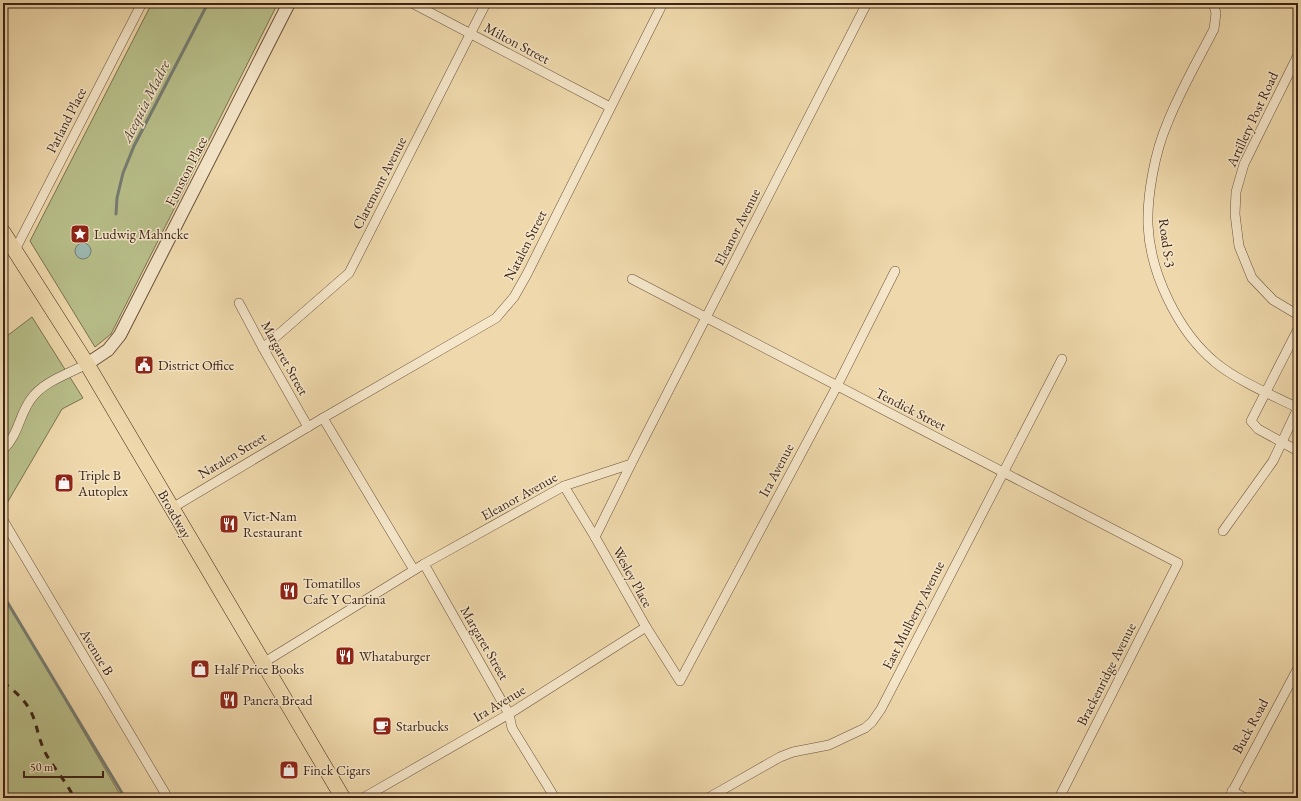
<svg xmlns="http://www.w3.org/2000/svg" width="1301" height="801" font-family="'EB Garamond',serif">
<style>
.green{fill:#b8bf8a;stroke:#7b7250}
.water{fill:#9cb9b2;stroke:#767d74}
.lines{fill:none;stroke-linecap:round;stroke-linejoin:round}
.stream{stroke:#767d74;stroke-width:3}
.minor-casing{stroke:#6a513c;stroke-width:10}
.tertiary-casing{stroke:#6a513c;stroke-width:14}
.primary-casing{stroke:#3e2416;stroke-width:16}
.minor{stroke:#f5e6c9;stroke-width:9}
.tertiary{stroke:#f5e6c9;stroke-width:12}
.primary{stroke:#efd9ac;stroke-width:15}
.rail{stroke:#3e2416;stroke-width:3;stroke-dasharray:7 7;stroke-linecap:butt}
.labels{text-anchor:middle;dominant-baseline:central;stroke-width:3;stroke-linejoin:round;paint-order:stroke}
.street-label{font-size:14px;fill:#3e2416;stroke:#f5e6c9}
.poi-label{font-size:14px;fill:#3e2416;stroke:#f5e6c9;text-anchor:start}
.water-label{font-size:15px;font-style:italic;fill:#56493d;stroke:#f5e6c9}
</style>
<rect width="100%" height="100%" fill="#efd9ac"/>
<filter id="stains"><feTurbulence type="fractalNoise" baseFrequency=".005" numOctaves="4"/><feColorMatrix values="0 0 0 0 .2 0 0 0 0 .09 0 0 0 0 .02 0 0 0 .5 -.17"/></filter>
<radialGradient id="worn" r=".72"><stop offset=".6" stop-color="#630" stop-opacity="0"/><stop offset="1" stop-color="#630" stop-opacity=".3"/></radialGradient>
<g class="green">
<path d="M152 3H278L111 334 95 347 30 241Z"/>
<path d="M32 317 83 398 62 409 3 510V339Z"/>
<path d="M3 593 122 798H3Z"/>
</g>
<circle class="water" cx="83" cy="251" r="8"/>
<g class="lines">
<g class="stream">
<path d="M116 214 117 198 123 173 134 146 208 3"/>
<path d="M3 595 125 798"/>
</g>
<defs>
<g id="minor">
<path d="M412 3 610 107"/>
<path d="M1213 3 1216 13 1214 29C1198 60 1180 91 1167 124 1155 152 1147 195 1148 225 1150 273 1178 332 1216 363 1238 381 1272 395 1298 408"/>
<path d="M1298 55 1244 164 1236 192 1235 214 1239 246 1252 278 1273 300 1298 315"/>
<path d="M15 250 142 3"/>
<path d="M632 279 1178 563 1059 798"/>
<path d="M239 303 263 348 308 427"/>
<path d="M1298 329 1251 421 1258 429 1298 451"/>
<path d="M263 348 349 273 486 3"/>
<path d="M323 418 414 570"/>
<path d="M3 450C19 434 19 415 31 399 44 381 68 374 87 364"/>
<path d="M564 486 595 537 646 627 680 681 837 386 895 271"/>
<path d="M172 508 323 418 496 318 514 297 527 274 663 3"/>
<path d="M3 520 168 798"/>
<path d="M1223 531 1273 461 1298 408"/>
<path d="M595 537 631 464"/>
<path d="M424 564 509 714 512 728 555 798"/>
<path d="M263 663 424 564 564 486 631 464 867 3"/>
<path d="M1232 791 1245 798"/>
<path d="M363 798 509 714 646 627"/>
<path d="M708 798 780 757 793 752 829 745 865 728 872 722 881 709 1062 359"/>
<path d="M1229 798 1298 668"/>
</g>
<path id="tertiary" d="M87 364 108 350 120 335 289 3"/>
<path id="primary" d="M3 232 87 364 343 798"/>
</defs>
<use href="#minor" class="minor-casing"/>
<use href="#tertiary" class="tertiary-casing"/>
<use href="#primary" class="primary-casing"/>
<use href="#minor" class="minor"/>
<use href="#tertiary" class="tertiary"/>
<use href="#primary" class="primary"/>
<path class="rail" d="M3 682C16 692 28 702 34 719 38 731 40 743 46 754 54 769 67 782 74 798"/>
</g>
<defs>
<symbol id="sight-square" viewBox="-11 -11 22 22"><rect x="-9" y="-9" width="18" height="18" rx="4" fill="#8f2418" stroke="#f5e6c9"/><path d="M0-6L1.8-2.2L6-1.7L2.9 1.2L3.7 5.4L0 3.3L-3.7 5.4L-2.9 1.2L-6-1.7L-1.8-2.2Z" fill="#fff"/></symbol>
<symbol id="civic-square" viewBox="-11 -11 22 22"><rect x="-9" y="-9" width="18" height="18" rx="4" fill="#8f2418" stroke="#f5e6c9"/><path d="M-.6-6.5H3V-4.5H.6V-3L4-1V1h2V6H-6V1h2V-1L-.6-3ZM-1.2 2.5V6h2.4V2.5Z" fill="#fff"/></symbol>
<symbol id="shop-square" viewBox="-11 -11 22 22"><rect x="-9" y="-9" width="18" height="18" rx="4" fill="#8f2418" stroke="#f5e6c9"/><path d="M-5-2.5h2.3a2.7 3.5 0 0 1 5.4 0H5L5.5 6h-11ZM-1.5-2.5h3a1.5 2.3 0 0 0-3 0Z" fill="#fff"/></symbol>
<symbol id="restaurant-square" viewBox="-11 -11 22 22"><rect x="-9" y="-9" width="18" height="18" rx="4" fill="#8f2418" stroke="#f5e6c9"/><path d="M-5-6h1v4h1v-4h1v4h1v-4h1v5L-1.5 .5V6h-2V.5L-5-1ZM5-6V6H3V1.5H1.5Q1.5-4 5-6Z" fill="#fff"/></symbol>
<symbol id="cafe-square" viewBox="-11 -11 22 22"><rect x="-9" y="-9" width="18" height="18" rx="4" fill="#8f2418" stroke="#f5e6c9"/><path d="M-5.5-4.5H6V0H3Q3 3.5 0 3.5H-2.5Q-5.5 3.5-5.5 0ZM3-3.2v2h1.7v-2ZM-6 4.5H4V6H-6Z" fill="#fff"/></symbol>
</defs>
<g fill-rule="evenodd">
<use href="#sight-square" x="69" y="223" width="22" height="22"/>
<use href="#civic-square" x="133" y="354" width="22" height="22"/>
<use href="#shop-square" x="53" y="472" width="22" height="22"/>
<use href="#restaurant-square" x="218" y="513" width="22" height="22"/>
<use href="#restaurant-square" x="278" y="580" width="22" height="22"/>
<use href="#restaurant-square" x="334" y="645" width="22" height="22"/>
<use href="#shop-square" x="189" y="658" width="22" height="22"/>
<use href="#restaurant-square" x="218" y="689" width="22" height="22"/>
<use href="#cafe-square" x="371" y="715" width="22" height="22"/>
<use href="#shop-square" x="278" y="759" width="22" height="22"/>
</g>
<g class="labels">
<g class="street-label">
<text transform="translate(517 43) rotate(28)">Milton Street</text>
<text transform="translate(1252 119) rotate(-65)">Artillery Post Road</text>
<text transform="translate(66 120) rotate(-63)">Parland Place</text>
<text transform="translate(186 171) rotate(-63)">Funston Place</text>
<text transform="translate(379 183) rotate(-63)">Claremont Avenue</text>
<text transform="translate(737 227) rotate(-63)">Eleanor Avenue</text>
<text transform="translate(1167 243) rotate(82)">Road S-3</text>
<text transform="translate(525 245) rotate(-63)">Natalen Street</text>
<text transform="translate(285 358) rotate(61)">Margaret Street</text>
<text transform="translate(911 409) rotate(27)">Tendick Street</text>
<text transform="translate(232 455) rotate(-31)">Natalen Street</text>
<text transform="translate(776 470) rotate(-62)">Ira Avenue</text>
<text transform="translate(519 496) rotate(-29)">Eleanor Avenue</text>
<text transform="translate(175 514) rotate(60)">Broadway</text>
<text transform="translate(633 577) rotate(61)">Wesley Place</text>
<text transform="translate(913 615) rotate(-63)">East Mulberry Avenue</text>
<text transform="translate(485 643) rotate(60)">Margaret Street</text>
<text transform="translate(97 652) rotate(59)">Avenue B</text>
<text transform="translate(1106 674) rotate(-63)">Brackenridge Avenue</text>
<text transform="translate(499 703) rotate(-31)">Ira Avenue</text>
<text transform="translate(1250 726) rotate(-62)">Buck Road</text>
</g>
<g class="poi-label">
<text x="94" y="234">Ludwig Mahncke</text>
<text x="158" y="365">District Office</text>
<text x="78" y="475">Triple B<tspan x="78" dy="16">Autoplex</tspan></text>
<text x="243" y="516">Viet-Nam<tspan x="243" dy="16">Restaurant</tspan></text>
<text x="303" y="583">Tomatillos<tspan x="303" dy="16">Cafe Y Cantina</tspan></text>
<text x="359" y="656">Whataburger</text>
<text x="214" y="669">Half Price Books</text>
<text x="243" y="700">Panera Bread</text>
<text x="396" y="726">Starbucks</text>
<text x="303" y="770">Finck Cigars</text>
</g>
<g class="water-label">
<text transform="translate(145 101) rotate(-63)">Acequia Madre</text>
</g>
</g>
<rect width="1301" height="801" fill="none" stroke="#efd9ac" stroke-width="16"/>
<rect x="4" y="4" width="1293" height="793" fill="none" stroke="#3e2416" stroke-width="2"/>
<rect x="8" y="8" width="1285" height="785" fill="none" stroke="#3e2416"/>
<path d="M24 771v6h79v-6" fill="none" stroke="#3e2416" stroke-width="2"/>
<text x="30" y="771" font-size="12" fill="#3e2416" stroke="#f5e6c9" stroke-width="3" paint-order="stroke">50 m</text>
<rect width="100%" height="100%" filter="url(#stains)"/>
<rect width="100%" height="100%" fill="url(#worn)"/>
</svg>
